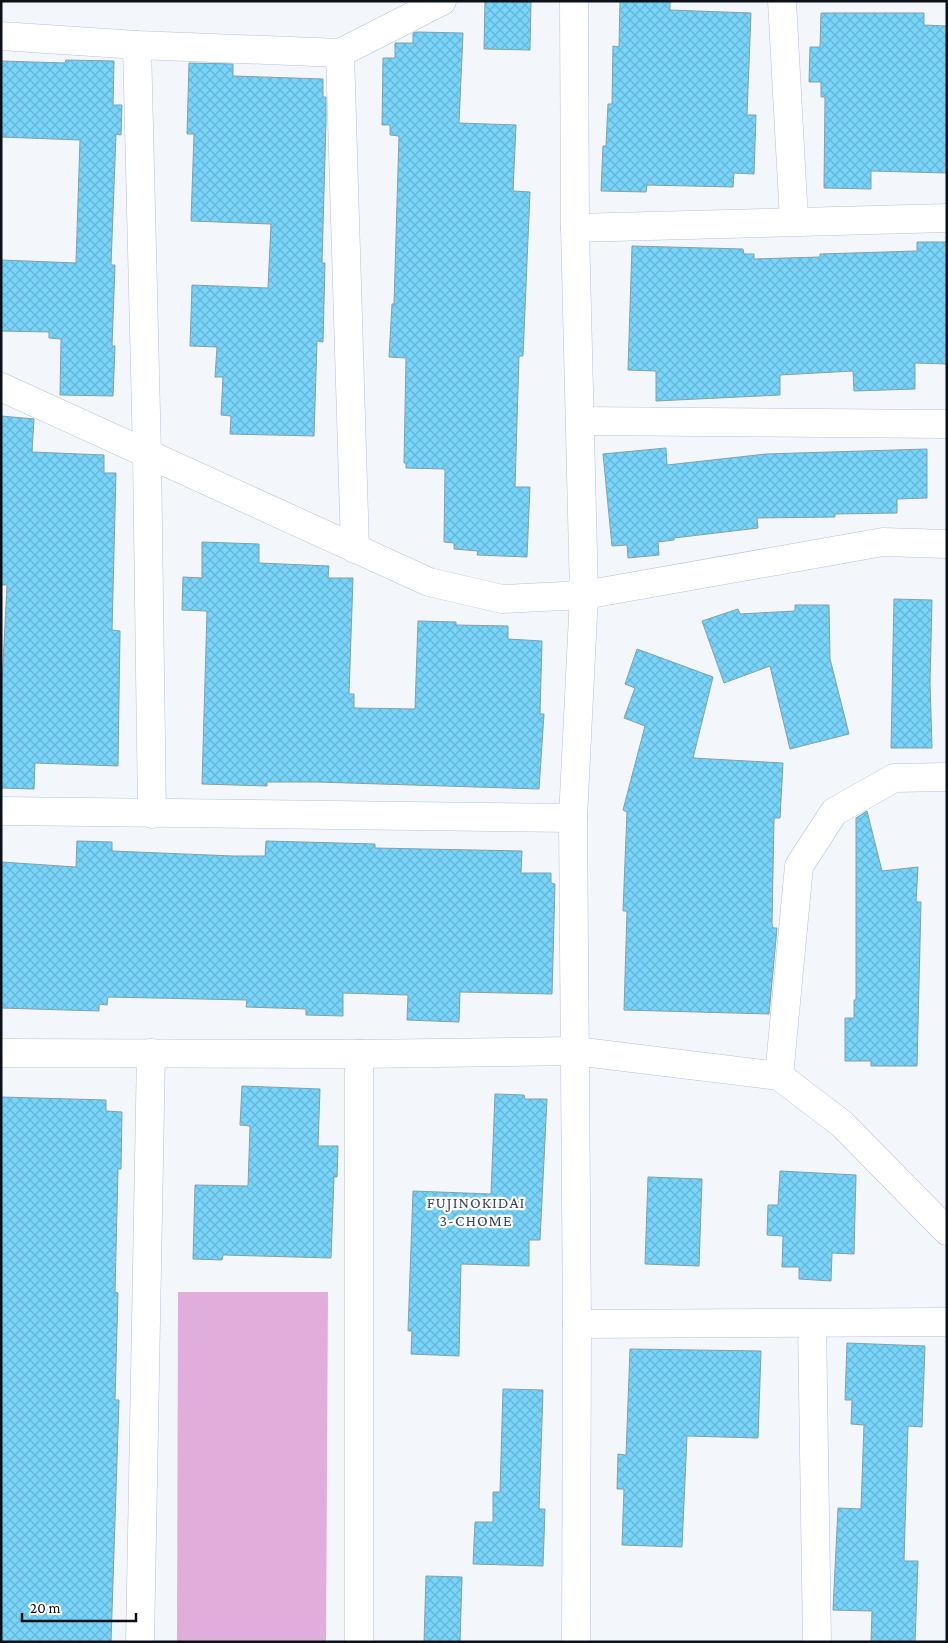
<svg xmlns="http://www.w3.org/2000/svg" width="948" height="1643" font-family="'Crimson Pro',serif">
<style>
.green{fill:#e1aedb}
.building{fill:url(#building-cross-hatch);stroke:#81a0ad}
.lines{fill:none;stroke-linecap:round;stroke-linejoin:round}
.street-casing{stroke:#b3c2db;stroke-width:29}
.street{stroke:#fff;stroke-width:28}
.labels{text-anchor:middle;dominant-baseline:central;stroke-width:4.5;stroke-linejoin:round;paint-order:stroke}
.neighbourhood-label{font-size:16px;letter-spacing:1px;fill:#39455a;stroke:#fff}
</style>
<defs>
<pattern id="building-cross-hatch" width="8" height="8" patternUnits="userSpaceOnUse" patternTransform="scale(1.25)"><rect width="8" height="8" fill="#78d4f9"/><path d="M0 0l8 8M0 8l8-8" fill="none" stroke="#66b5d5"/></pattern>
</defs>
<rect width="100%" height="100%" fill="#f3f6fb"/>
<path class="green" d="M178 1292H328L326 1642H177Z"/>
<g class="building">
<path d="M485 1 531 2 530 50 484 49Z"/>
<path d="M620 1H670V10L751 13 747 115H756L754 174 734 173 733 187 647 185 646 192 601 191 603 146H606L608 104H612L613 46 619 47Z"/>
<path d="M821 13H924V25L946 26 947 173 871 171V189L824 188 825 97H821V82H809L810 47H820Z"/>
<path d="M416 32 463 33 459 123 516 125 513 191 530 192 523 356H519L515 487H530L527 557 477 555 478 551 454 549V543L444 542 445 469 406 468V463H404L406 358 389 357 392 304H394L399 136 390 135V125H382L383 58H395V43H413V33Z"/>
<path d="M66 60 114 61 113 105H122L121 135 116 134 111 265H115L112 346H115L113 396 60 395 61 339 49 338V332L1 331V260L76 263 80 140 1 137V61L65 63Z"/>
<path d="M189 63 233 64V76L323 79V97H326V121L322 263H325L323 342 317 341 314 436 230 434 231 416 221 415 223 377H215L217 347 190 346 192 285 268 288 271 224 191 221 194 134H187Z"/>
<path d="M917 242H947V364L915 363V389L854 391 853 371 780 375V395L656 401V371L628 370 632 246 743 249 744 254H754V259L820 257V254L917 251Z"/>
<path d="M1 416 34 419 32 452 104 455V473H116L112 630 120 631 118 766 35 763 34 789 1 788V703L7 585H1Z"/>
<path d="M666 448 667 465 766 454 927 449V498L897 499V513L835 514V517L757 518 758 528 674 538V540L658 542 659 555 628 558 627 545 612 546 603 454Z"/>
<path d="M202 542 259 544V563L329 566 328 578H353L349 694H354V708L415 709 418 621 456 622V625L508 626V639L542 641 540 714H544L539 789 317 782H267V786L202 784 207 611 182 610 183 577 202 578Z"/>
<path d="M894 599 932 600 930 683 932 748H891Z"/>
<path d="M795 605H829L830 659 849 734 790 749 770 666 724 683 702 621 738 609 740 614 795 611Z"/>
<path d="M637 649 713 677 693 758 783 763 780 818H774L772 924 773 928H777L769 1014 624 1010 627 911H623L627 812 623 810 645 726 624 718 635 688 625 684Z"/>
<path d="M867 811 882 871 918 867 916 902H921L917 1066H871V1061H845V1018H854V1000H856V818Z"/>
<path d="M77 841 112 842V851L233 856H265L266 841 375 844V848L522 851 521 873H551V883L555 884 552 994 460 992 459 1022 407 1020 408 995 343 993V1016L306 1015V1009L246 1007 247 1000 108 997 107 1005 99 1004V1011L1 1008V862L76 867Z"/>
<path d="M242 1086 320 1089 318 1146H338L337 1177H334L331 1258 223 1255 222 1260 193 1259 195 1185 248 1186 250 1126 240 1125Z"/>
<path d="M495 1094 524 1095 525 1099H547L540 1240H529V1266L461 1264 459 1356 411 1354 412 1331H408L413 1191 491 1194Z"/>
<path d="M1 1097 106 1100V1111L122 1112 121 1169H118L115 1292 118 1293 115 1400H119L111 1642H1Z"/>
<path d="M780 1171 856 1175 854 1254 832 1253 831 1281 799 1279V1267H782L783 1236 767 1235 768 1205H778Z"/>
<path d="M648 1177 702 1179 699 1266 645 1264Z"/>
<path d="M847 1343 925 1346 922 1427 908 1426 904 1561H918L915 1642H871L872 1611 833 1610 838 1508 861 1509 864 1425 851 1424 852 1400H845Z"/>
<path d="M630 1349 761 1351 758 1438 687 1436 682 1547 622 1545 624 1489H617L618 1454 626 1455Z"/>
<path d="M503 1389 543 1390 539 1509H545L543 1566 473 1564 475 1522H493V1492H500Z"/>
<path d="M426 1576 462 1577 460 1642H424Z"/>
</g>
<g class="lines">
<defs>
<g id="street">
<path d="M574 1 575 228 584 595 573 818 577 1324 576 1642"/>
<path d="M782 1 794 221"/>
<path d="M1 36 137 45 340 53 442 1"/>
<path d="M137 45 147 454 152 814"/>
<path d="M340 53 355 549"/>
<path d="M575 228 947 218"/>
<path d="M1 387 429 582 502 599 584 595 883 542 947 544"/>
<path d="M580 421 947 424"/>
<path d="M1 811 573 818"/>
<path d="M1 1053 359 1054 575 1051 779 1076 842 1124 947 1231"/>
<path d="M779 1076 799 866 834 812 894 778 947 777"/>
<path d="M812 1323 817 1642"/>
<path d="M577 1324 947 1322"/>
<path d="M140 1642 151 1053"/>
<path d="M359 1642V1054"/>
</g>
</defs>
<use href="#street" class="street-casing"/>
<use href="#street" class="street"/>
</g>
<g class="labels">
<g class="neighbourhood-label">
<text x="476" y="1202">FUJINOKIDAI<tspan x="476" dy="18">3-CHOME</tspan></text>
</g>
</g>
<rect width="948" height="1643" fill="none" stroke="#0b1019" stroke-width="5"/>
<path d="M22 1613v8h114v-8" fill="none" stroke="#0b1019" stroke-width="2.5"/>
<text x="30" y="1613" font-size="15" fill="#0b1019" stroke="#ffffff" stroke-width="4" paint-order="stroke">20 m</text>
</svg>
